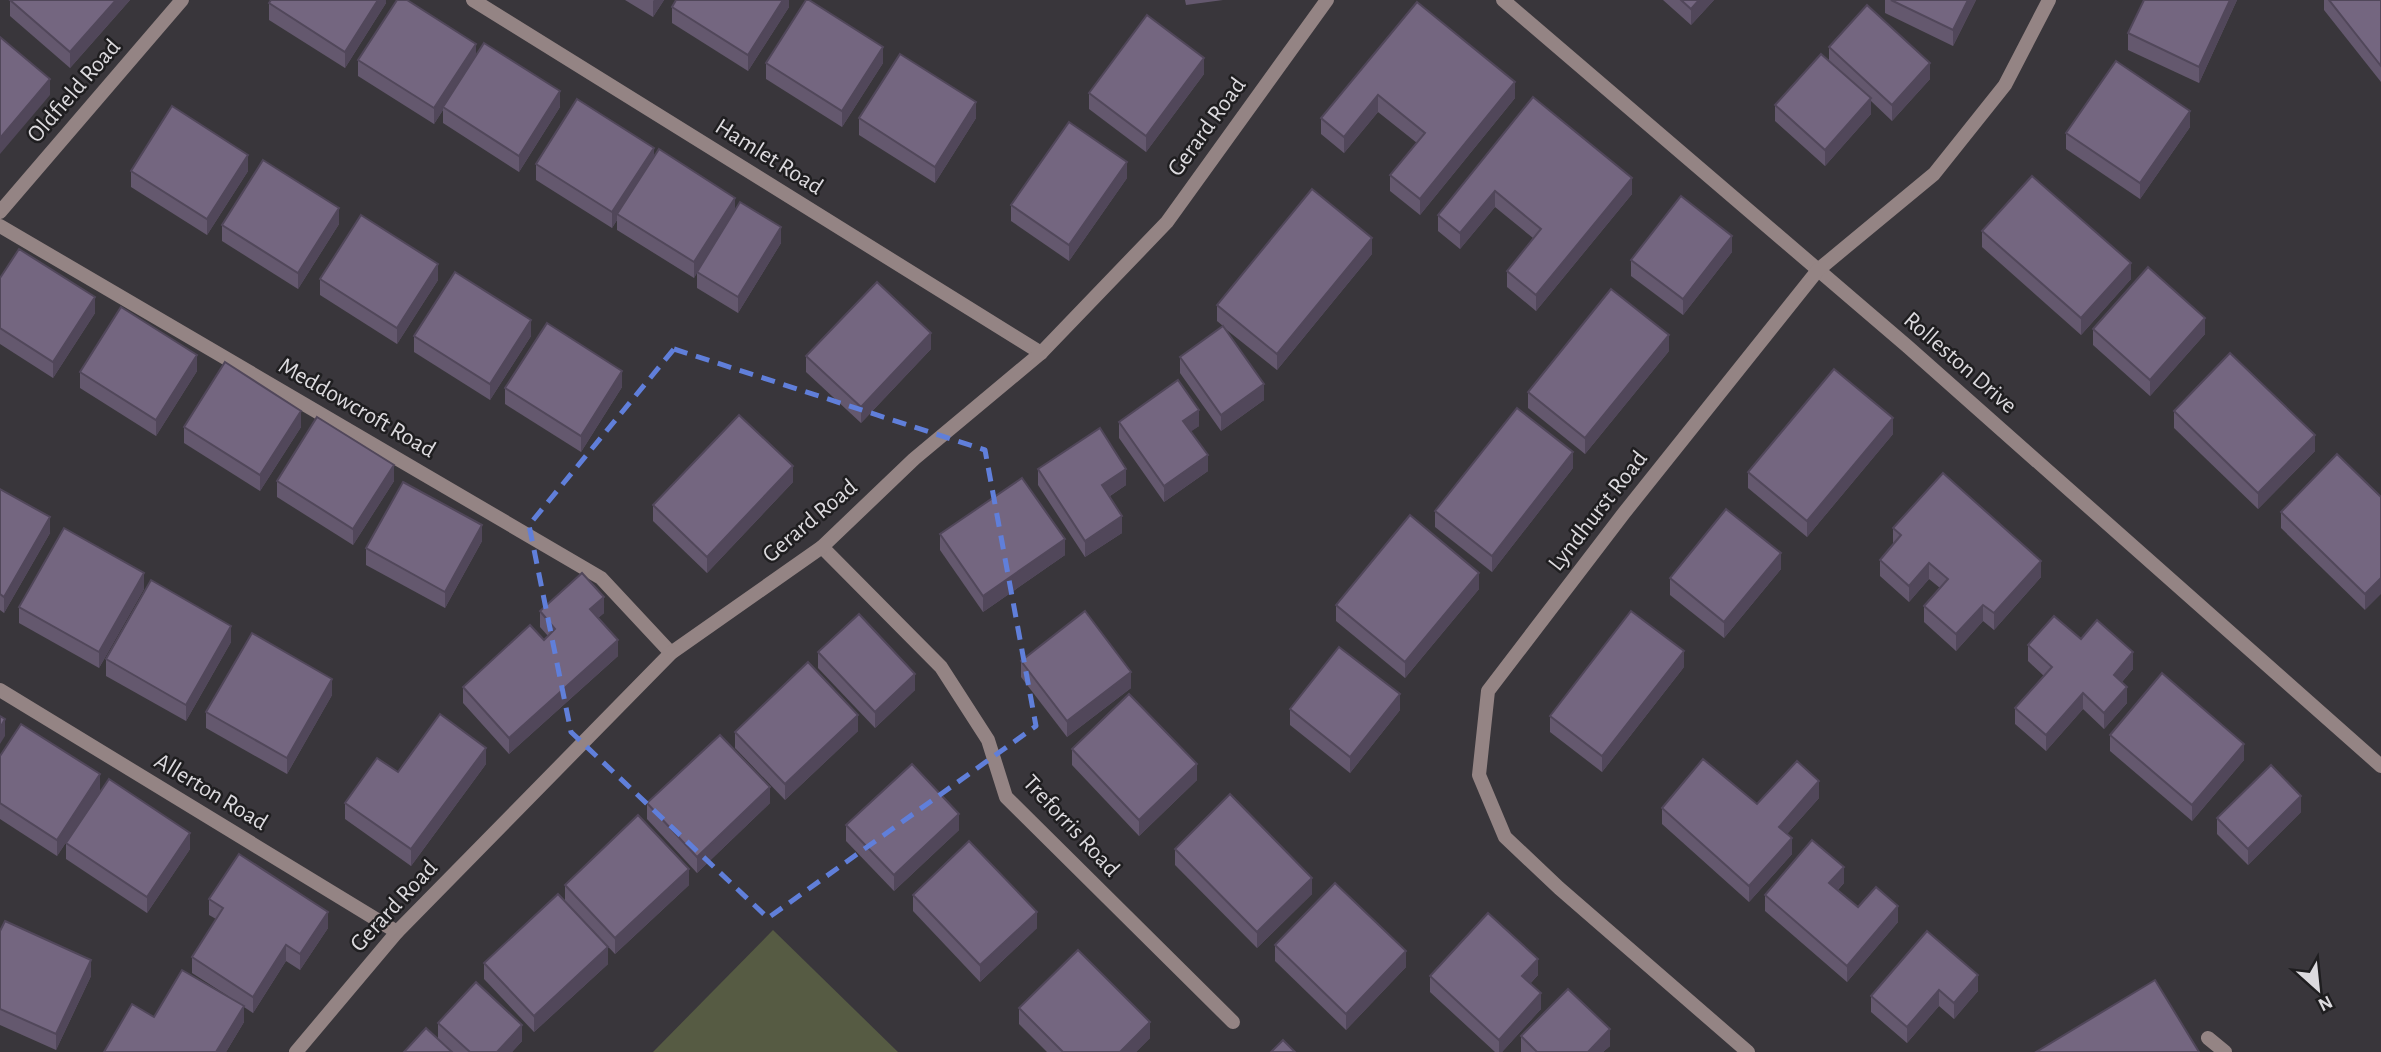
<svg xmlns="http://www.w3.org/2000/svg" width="2381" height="1052" font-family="'Alegreya Sans',sans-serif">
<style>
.green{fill:#565b43}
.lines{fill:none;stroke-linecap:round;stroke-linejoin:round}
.service{stroke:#948484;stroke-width:14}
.minor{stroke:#948484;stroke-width:14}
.wall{fill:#64586e}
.shaded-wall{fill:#51475a}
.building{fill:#746680;stroke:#51475a;stroke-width:2}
.marked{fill:none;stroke:#607fda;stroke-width:5;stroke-dasharray:14 9;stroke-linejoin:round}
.labels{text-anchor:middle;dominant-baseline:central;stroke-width:5;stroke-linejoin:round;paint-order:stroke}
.street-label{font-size:24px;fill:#dcdade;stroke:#1f1e20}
</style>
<rect width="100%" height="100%" fill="#39363b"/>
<path class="green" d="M773 930 898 1052H653Z"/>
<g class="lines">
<path class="service" d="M2208 1038 2225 1052"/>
<g class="minor">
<path d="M473 0 1041 353"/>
<path d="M1503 0 1907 346 2381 766"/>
<path d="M0 212 182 0"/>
<path d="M0 226 601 578 671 653"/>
<path d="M822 547 941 667 988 740 1006 797 1233 1022"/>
<path d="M0 690 397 932"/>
<path d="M296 1052 397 932 671 653 822 547 914 459 1041 353 1167 222 1327 0"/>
<path d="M1748 1052 1559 888 1505 837 1479 775 1488 691 1624 513 1818 270 1934 174 2005 85 2049 0"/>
</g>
</g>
<g class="wall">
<path d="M10 0H130L70 68 10 16Z"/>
<path d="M386 0V3L345 68 269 20V3Z"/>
<path d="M625 0H664L653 17Z"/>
<path d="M789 0V7L748 71 672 23V7Z"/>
<path d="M1185 0H1223L1186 5Z"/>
<path d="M1663 0H1714L1691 25Z"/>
<path d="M1885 0H1976L1953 46 1885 13Z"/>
<path d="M2144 0H2237L2199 83 2128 50V33Z"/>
<path d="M2324 0H2381V82L2324 10Z"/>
<path d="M1417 2 1515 98 1420 215 1390 191V175L1417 143 1378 112 1344 153 1321 134V118Z"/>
<path d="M1829 47 1930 79 1892 121 1871 101V114L1825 166 1775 121V105L1829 61Z"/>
<path d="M476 56 560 107 519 172 443 123V110L434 124 358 76V60Z"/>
<path d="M766 63H883L842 127 766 79Z"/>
<path d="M1204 74 1146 152 1089 109V93Z"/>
<path d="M1533 97 1632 194 1536 311 1507 287V271L1533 238 1495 207 1460 249 1438 231V215Z"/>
<path d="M859 118H976L935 183 859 135Z"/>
<path d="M2190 127 2140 199 2066 149V133Z"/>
<path d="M654 158 735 211 781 243 738 313 697 288V272L694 278 617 230V220L612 228 536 180V164Z"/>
<path d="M131 171H248L207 235 131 187Z"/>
<path d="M1127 178 1069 261 1011 221V205Z"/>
<path d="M339 224 298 289 222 241V225Z"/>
<path d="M1982 231 2131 279 2081 335 1982 247Z"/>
<path d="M1732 252 1683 315 1631 276V260Z"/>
<path d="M1372 254 1277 370 1223 327 1264 400 1221 431 1180 373V357L1223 326 1217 321V305Z"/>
<path d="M0 278 95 313 53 378 0 344Z"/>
<path d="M320 279 438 280 397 344 320 295Z"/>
<path d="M2093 329 2205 334 2150 396 2093 345Z"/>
<path d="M414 336H531L490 400 414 352Z"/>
<path d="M931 349 861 423 806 372V356Z"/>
<path d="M1669 351 1585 454 1528 408V392Z"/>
<path d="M197 371 156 436 80 388V372Z"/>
<path d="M622 387 581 452 505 404V388Z"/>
<path d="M2174 411 2315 451 2258 509 2174 428Z"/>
<path d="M1119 422 1199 426 1191 431 1208 471 1164 502 1119 438Z"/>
<path d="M184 427H301L260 491 184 443Z"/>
<path d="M1893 434 1807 537 1748 488V472Z"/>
<path d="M1573 468 1492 572 1435 527V511Z"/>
<path d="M1038 469 1126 485 1110 496 1122 533 1085 557 1038 485Z"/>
<path d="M277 481H394L353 545 277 497Z"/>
<path d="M793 482 707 573 653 521V505Z"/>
<path d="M0 489 50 533 4 613 0 610Z"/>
<path d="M2381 497 2365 610 2281 528V512Z"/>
<path d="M1893 528 2041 577 1994 630 1983 621 1956 651 1924 622V606L1940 588 1929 579 1909 602 1880 576V560L1893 544Z"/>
<path d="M940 534 1065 555 983 612 940 550Z"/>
<path d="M482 541 445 608 366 565V548Z"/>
<path d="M1781 569 1724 638 1670 595V578Z"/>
<path d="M144 589 99 668 19 623V607Z"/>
<path d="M1479 589 1405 678 1336 621V605Z"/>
<path d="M540 611 604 613 598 618 618 656 509 754 463 703V687L544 640 548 636 540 627Z"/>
<path d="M2081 639 2133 669 2122 682 2127 703 2104 729 2083 709 2046 751 2015 724V708L2044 676 2028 661V645Z"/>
<path d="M231 642 186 721 106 676V659Z"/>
<path d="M818 652 915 690 875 728 818 668Z"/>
<path d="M1021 661 1131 688 1067 737 1021 677Z"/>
<path d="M1684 667 1602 772 1550 732V716Z"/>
<path d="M332 695 287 774 206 728V712Z"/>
<path d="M1290 709 1400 710 1350 773 1290 725Z"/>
<path d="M858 731 785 800 735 748V732Z"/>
<path d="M2110 735 2244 760 2192 821 2110 751Z"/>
<path d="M1072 749 1197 780 1139 836 1072 765Z"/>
<path d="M0 756 100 791 57 856 0 819Z"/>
<path d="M486 764 411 866 345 819V803Z"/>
<path d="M1819 798 1787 834 1792 854 1749 902 1662 824V808L1757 804Z"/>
<path d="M647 803H770L697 873 647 819Z"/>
<path d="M2301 812 2248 865 2217 834V818Z"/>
<path d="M846 825 959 830 894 891 846 841Z"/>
<path d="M66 843 190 849 147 913 66 859Z"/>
<path d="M1175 849 1312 894 1257 948 1175 865Z"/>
<path d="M1844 883 1838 890 1858 907 1898 922 1847 982 1765 911V895Z"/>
<path d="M565 885H689L615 954 565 901Z"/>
<path d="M913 895 1037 928 980 982 913 911Z"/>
<path d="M209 899 328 928 300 970 286 961 253 1013 244 1007V1022L226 1052H104L154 1017 228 996 192 973V957L216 919 209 915Z"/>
<path d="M0 931 91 976 56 1050 0 1025Z"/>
<path d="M1927 931 1978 991 1954 1019 1939 1006 1907 1043 1871 1012V996Z"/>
<path d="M1275 945 1406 967 1346 1030 1275 961Z"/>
<path d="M484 963 608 964 534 1032 484 979Z"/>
<path d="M1538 975 1530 984 1541 1009 1502 1052H1495L1430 992V976Z"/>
<path d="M1019 1008 1150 1038 1136 1052H1047L1019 1024Z"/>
<path d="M438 1023 522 1041 512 1052H404L438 1039Z"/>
<path d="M1521 1036 1610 1046 1603 1052H1521Z"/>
</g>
<g class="shaded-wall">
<path d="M116 0H130L70 68V52Z"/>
<path d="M378 0H386V3L345 68V52Z"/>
<path d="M654 0H664L653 17V1Z"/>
<path d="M783 0H789V7L748 71V55Z"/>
<path d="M1699 0H1714L1691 25V9Z"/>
<path d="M1968 0H1976L1953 46V30Z"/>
<path d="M2230 0H2237L2199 83V67Z"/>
<path d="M476 44V60L443 107V110L434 124V108Z"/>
<path d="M883 47V63L842 127V111Z"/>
<path d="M1204 58V74L1146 152V136Z"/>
<path d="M1930 63V79L1892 121V105Z"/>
<path d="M50 79V95L0 154V138Z"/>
<path d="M1515 82V98L1420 215V199Z"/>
<path d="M560 91V107L519 172V156Z"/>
<path d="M1378 95V112L1344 153V137Z"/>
<path d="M1871 98V114L1825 166V150Z"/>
<path d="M976 102V118L935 183V167Z"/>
<path d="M2190 111V127L2140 199V183Z"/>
<path d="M654 148V165L617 214V220L612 228V212Z"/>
<path d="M248 155V171L207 235V219Z"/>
<path d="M1127 162V178L1069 261V245Z"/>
<path d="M1632 178V194L1536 311V295Z"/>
<path d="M1495 191V207L1460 249V233Z"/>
<path d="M735 198V214L694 278V262Z"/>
<path d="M339 208V224L298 289V273Z"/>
<path d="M781 227V243L738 313V297Z"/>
<path d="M1732 236V252L1683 315V299Z"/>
<path d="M1372 238V254L1277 370V354Z"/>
<path d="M2131 263V279L2081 335V318Z"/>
<path d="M438 264V280L397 344V328Z"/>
<path d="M95 297V313L53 378V362Z"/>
<path d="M2205 318V334L2150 396V380Z"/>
<path d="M531 320V336L490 400V384Z"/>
<path d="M931 333V349L861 423V407Z"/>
<path d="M1669 335V351L1585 454V438Z"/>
<path d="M197 355V371L156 436V420Z"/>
<path d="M622 371V387L581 452V436Z"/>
<path d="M1264 384V400L1221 431V415Z"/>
<path d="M1199 410V426L1183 437V421Z"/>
<path d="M301 411V427L260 491V475Z"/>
<path d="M1893 418V434L1807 537V521Z"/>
<path d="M2315 435V451L2258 509V493Z"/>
<path d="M1573 452V468L1492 572V556Z"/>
<path d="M1208 455V471L1164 502V486Z"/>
<path d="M394 465V481L353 545V529Z"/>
<path d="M793 466V482L707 573V557Z"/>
<path d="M1126 469V485L1102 501V485Z"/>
<path d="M1122 516V533L1085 557V541Z"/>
<path d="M50 517V533L4 613V597Z"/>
<path d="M482 525V541L445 608V592Z"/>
<path d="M1065 539V555L983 612V596Z"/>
<path d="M1781 553V569L1724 638V622Z"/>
<path d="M2041 561V577L1994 630V613Z"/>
<path d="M1929 563V579L1909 602V586Z"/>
<path d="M144 573V589L99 668V652Z"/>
<path d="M1479 573V589L1405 678V662Z"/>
<path d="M2381 578V594L2365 610V594Z"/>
<path d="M604 597V613L590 625V609Z"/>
<path d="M1983 605V621L1956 651V634Z"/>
<path d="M231 626V642L186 721V705Z"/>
<path d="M618 640V656L509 754V738Z"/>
<path d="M1684 651V667L1602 772V756Z"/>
<path d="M2133 652V669L2114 691V675Z"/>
<path d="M1131 672V688L1067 737V721Z"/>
<path d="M915 674V690L875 728V712Z"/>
<path d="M332 679V695L287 774V758Z"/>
<path d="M2127 687V703L2104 729V713Z"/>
<path d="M2083 693V709L2046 751V735Z"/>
<path d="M1400 694V710L1350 773V757Z"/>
<path d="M858 715V731L785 800V784Z"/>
<path d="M5 719V736L0 744V728Z"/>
<path d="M2244 744V760L2192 821V805Z"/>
<path d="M486 748V764L411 866V849Z"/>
<path d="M1197 764V780L1139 836V820Z"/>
<path d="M100 774V791L57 856V840Z"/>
<path d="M1819 781V798L1779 843V827Z"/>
<path d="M770 787V803L697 873V857Z"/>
<path d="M2301 796V812L2248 865V849Z"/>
<path d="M959 814V830L894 891V875Z"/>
<path d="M190 833V849L147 913V897Z"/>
<path d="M1792 838V854L1749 902V886Z"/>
<path d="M1844 867V883L1829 899V883Z"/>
<path d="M689 869V885L615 954V938Z"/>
<path d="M1312 878V894L1257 948V932Z"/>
<path d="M1898 906V922L1847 982V966Z"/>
<path d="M328 912V928L300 970V954Z"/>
<path d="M1037 912V928L980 982V965Z"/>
<path d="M286 945V961L253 1013V997Z"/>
<path d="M608 947V964L534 1032V1016Z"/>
<path d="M1406 951V967L1346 1030V1014Z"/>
<path d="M1538 959V975L1522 992V976Z"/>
<path d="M91 960V976L56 1050V1034Z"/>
<path d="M1978 975V991L1954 1019V1003Z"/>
<path d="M1939 990V1006L1907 1043V1027Z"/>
<path d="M1541 993V1009L1502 1052H1499V1040Z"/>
<path d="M244 1006V1022L226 1052H216Z"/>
<path d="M1150 1022V1038L1136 1052H1120Z"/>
<path d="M522 1025V1041L512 1052H497Z"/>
<path d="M1610 1029V1046L1603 1052H1588Z"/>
</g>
<g class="building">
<path d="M10 0H116L70 52Z"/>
<path d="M271 0H378L345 52 269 3Z"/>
<path d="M397 0H407L476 44 434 108 358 60Z"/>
<path d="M676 0H783L748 55 672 7Z"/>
<path d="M806 0H809L883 47 842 111 766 63Z"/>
<path d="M1681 0H1699L1691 9Z"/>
<path d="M1891 0H1968L1953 30Z"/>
<path d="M2144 0H2230L2199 67 2128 33Z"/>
<path d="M2329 0H2381V66Z"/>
<path d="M1417 2 1515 82 1420 199 1390 175 1425 133 1378 95 1344 137 1321 118Z"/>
<path d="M1867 5 1930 63 1892 105 1829 47Z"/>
<path d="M1147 15 1204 58 1146 136 1089 93Z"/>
<path d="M0 37 50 79 0 138Z"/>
<path d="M484 43 560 91 519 156 443 107Z"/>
<path d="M900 54 976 102 935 167 859 118Z"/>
<path d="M1821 54 1871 98 1825 150 1775 105Z"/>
<path d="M2116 61 2190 111 2140 183 2066 133Z"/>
<path d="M1533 97 1632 178 1536 295 1507 271 1541 229 1495 191 1460 233 1438 215Z"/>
<path d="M577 99 654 148 612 212 536 164Z"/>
<path d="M172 106 248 155 207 219 131 171Z"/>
<path d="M1069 122 1127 162 1069 245 1011 205Z"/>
<path d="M659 149 735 198 694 262 617 214Z"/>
<path d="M263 160 339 208 298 273 222 225Z"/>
<path d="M2032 176 2131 263 2081 318 1982 231Z"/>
<path d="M1312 189 1372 238 1277 354 1217 305Z"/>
<path d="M1681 196 1732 236 1683 299 1631 260Z"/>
<path d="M740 202 781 227 738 297 697 272Z"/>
<path d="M361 215 438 264 397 328 320 279Z"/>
<path d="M19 249 95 297 53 362 0 328V278Z"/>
<path d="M2148 267 2205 318 2150 380 2093 329Z"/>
<path d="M455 272 531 320 490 384 414 336Z"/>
<path d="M877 282 931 333 861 407 806 356Z"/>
<path d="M1611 289 1669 335 1585 438 1528 392Z"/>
<path d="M121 307 197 355 156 420 80 372Z"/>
<path d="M547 323 622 371 581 436 505 388Z"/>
<path d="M1223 326 1264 384 1221 415 1180 357Z"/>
<path d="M2230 353 2315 435 2258 493 2174 411Z"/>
<path d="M225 362 301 411 260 475 184 427Z"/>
<path d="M1834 369 1893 418 1807 521 1748 472Z"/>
<path d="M1178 380 1199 410 1183 421 1208 455 1164 486 1119 422Z"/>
<path d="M1517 408 1573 452 1492 556 1435 511Z"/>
<path d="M739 415 793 466 707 557 653 505Z"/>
<path d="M317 417 394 465 353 529 277 481Z"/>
<path d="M1100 428 1126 469 1102 485 1122 516 1085 541 1038 469Z"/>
<path d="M2337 454 2381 497V578L2365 594 2281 512Z"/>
<path d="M1943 473 2041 561 1994 613 1983 605 1956 634 1924 606 1948 579 1929 563 1909 586 1880 560 1901 535 1893 528Z"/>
<path d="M1022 478 1065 539 983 596 940 534Z"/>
<path d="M403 482 482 525 445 592 366 548Z"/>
<path d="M0 489 50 517 4 597 0 594Z"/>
<path d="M1726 509 1781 553 1724 622 1670 578Z"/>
<path d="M1410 515 1479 573 1405 662 1336 605Z"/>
<path d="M64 528 144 573 99 652 19 607Z"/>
<path d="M582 573 604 597 590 609 618 640 509 738 463 687 530 625 544 640 555 629 540 611Z"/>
<path d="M151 580 231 626 186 705 106 659Z"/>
<path d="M1085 611 1131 672 1067 721 1021 661Z"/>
<path d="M1631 611 1684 651 1602 756 1550 716Z"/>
<path d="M859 614 915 674 875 712 818 652Z"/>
<path d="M2054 616 2081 639 2097 620 2133 652 2114 675 2127 687 2104 713 2083 693 2046 735 2015 708 2052 667 2028 645Z"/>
<path d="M252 633 332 679 287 758 206 712Z"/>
<path d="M1339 647 1400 694 1350 757 1290 709Z"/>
<path d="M808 662 858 715 785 784 735 732Z"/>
<path d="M2162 673 2244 744 2192 805 2110 735Z"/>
<path d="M1129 694 1197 764 1139 820 1072 749Z"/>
<path d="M440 714 486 748 411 849 345 803 377 758 398 772Z"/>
<path d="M0 716 5 719 0 728Z"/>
<path d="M21 724 100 774 57 840 0 803V756Z"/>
<path d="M720 735 770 787 697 857 647 803Z"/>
<path d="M1703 759 1757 804 1797 761 1819 781 1779 827 1792 838 1749 886 1662 808Z"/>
<path d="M912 764 959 814 894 875 846 825Z"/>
<path d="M2271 765 2301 796 2248 849 2217 818Z"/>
<path d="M109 779 190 833 147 897 66 843Z"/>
<path d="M1230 794 1312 878 1257 932 1175 849Z"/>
<path d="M638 815 689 869 615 938 565 885Z"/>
<path d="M1812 840 1844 867 1829 883 1858 907 1876 887 1898 906 1847 966 1765 895Z"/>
<path d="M969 841 1037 912 980 965 913 895Z"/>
<path d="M239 854 328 912 300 954 286 945 253 997 192 957 223 908 209 899Z"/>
<path d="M1335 883 1406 951 1346 1014 1275 945Z"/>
<path d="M558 894 608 947 534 1016 484 963Z"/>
<path d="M1488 913 1538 959 1522 976 1541 993 1499 1040 1430 976Z"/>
<path d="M5 921 91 960 56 1034 0 1009V931Z"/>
<path d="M1927 931 1978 975 1954 1003 1939 990 1907 1027 1871 996Z"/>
<path d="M1078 950 1150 1022 1120 1052H1063L1019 1008Z"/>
<path d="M182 970 244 1006 216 1052H104L132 1004 154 1017Z"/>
<path d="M2155 980 2199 1052H2036Z"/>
<path d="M476 982 522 1025 497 1052H470L438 1023Z"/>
<path d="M1568 989 1610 1029 1588 1052H1537L1521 1036Z"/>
<path d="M426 1028 452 1052H404Z"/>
<path d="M1283 1040 1295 1052H1271Z"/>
</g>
<path class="marked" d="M674 349 985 450 1036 726 768 918 571 732 529 525Z"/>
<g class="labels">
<g class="street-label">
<text transform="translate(74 91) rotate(-49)">Oldfield Road</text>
<text transform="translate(1207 127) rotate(-54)">Gerard Road</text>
<text transform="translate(769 157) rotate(32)">Hamlet Road</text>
<text transform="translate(1960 363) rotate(41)">Rolleston Drive</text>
<text transform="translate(357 408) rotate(30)">Meddowcroft Road</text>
<text transform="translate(1598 511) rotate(-52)">Lyndhurst Road</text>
<text transform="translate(810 521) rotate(-40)">Gerard Road</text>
<text transform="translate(211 792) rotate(31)">Allerton Road</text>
<text transform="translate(1071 826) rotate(47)">Treforris Road</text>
<text transform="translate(394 906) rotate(-47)">Gerard Road</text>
</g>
</g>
<g transform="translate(2318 989) rotate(153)" stroke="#1f1e20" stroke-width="5" paint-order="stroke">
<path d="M0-5L12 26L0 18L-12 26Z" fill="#dcdade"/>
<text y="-10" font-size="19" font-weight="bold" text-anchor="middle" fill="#dcdade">N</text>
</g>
</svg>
